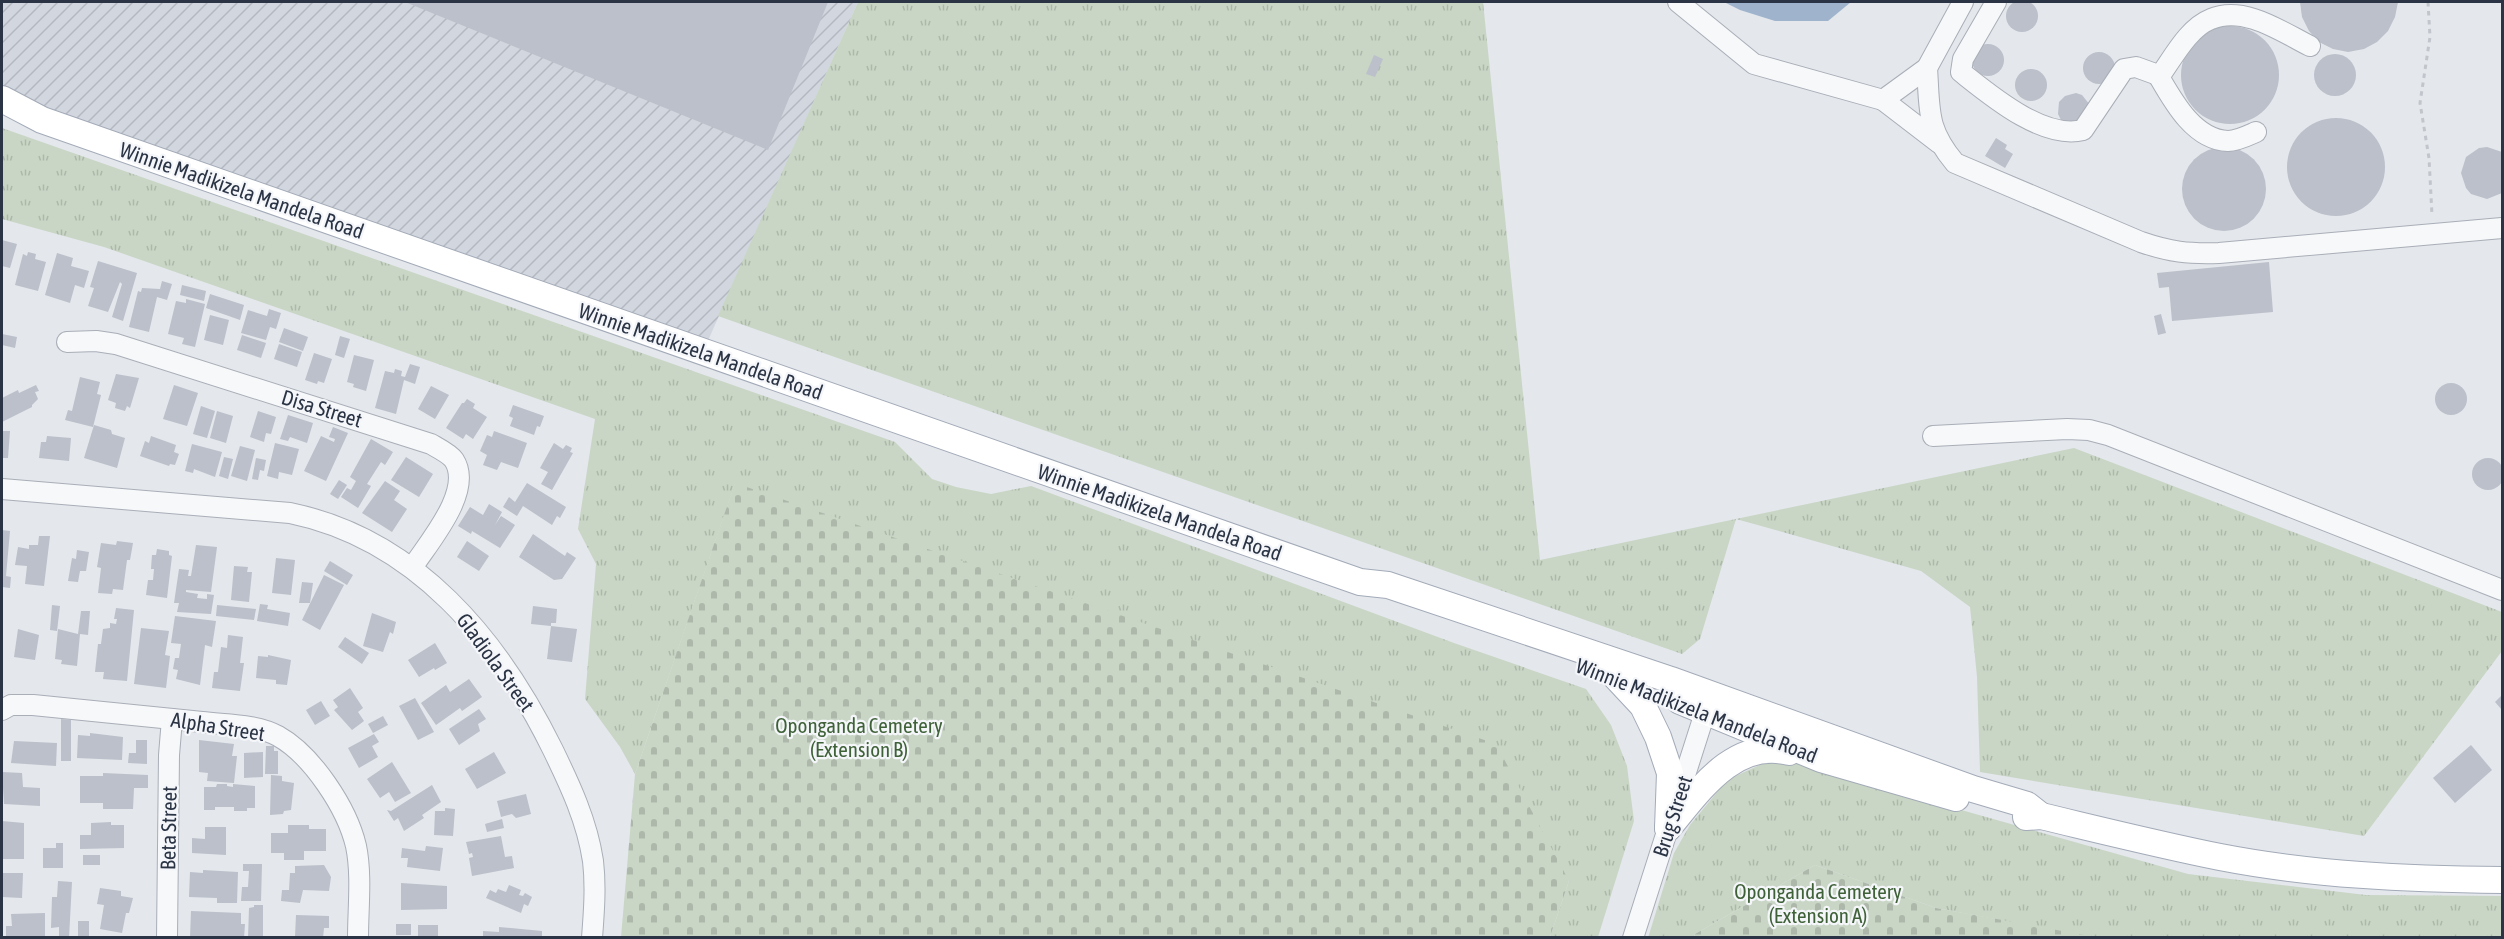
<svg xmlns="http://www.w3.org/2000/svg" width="2504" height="939" font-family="'Asap Condensed',sans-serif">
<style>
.industrial{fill:url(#industrial-furrows)}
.grass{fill:url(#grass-tufts)}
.cemetery{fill:url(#cemetery-stones)}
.water{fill:#9fb4cc}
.building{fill:#bbc0ca}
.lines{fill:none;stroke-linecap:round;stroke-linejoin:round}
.minor-casing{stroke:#a9aeb7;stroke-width:22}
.major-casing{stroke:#a3abb8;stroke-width:28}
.path{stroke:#c2c5cb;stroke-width:3;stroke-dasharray:4.5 4.5;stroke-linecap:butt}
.minor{stroke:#f7f8fa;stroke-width:20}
.major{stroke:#fff;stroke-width:26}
.labels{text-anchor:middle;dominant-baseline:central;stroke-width:4.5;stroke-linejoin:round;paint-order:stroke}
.street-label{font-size:21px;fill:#2b3445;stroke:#f4f6f9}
.park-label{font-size:21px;fill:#3f6138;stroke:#f4f6f9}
</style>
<defs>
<pattern id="industrial-furrows" width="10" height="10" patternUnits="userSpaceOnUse" patternTransform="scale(1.5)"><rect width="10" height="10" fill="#d2d6de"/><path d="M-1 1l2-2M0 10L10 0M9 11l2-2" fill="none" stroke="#b4b8c0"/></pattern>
<pattern id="grass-tufts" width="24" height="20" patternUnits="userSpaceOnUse" patternTransform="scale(1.5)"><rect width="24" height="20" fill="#c9d6c5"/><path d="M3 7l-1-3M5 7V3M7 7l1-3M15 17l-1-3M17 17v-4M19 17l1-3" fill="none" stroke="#adb8ab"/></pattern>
<pattern id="cemetery-stones" width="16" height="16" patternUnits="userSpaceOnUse" patternTransform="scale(1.5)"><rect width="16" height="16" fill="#c9d6c5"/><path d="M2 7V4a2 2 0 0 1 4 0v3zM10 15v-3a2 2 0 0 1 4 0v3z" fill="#adb8ab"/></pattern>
</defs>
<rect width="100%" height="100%" fill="#e4e7ec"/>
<path class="industrial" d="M2 2H858L703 352 2 112Z"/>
<g class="grass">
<path d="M858 2H1483L1540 560 2074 448 2502 612V651L2364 836 1980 772 1977 677 1970 607 1921 571 1736 519 1700 639 1682 654 718 316Z"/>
<path d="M2 128 895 442 932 479 956 487 991 494 1031 486 1454 643 1586 689 1611 725 1627 766 1634 821 1598 937H1550L1569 881 735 484 635 774 620 747 585 699 596 564 578 529 595 419 104 247 2 219Z"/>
<path d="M1791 762 2188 874 2366 895 2502 896V937L2095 938 1936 908 1815 865 1695 934 1694 937 1648 938 1674 853 1690 825 1727 780 1764 763Z"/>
</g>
<g class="cemetery">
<path d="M735 483 1496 744 1569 881 1550 937H621L635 774Z"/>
<path d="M1815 865 1936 908 2095 937H1694L1695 934Z"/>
</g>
<path class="water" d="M1724 2H1851L1828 21H1775L1740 10Z"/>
<g class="building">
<circle cx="2022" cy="16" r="16"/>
<path d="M405 2H828L768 150Z"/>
<path d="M2300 2H2398L2395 17 2388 31 2377 42 2364 49 2348 52 2333 49 2319 42 2309 31 2302 17Z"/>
<circle cx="2230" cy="75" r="49"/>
<circle cx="1988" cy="60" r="16"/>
<circle cx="2099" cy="68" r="16"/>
<circle cx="2335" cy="75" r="21"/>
<path d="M1374 55 1383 59 1375 77 1366 74Z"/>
<circle cx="2031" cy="85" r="16"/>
<path d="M2076 93 2082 95 2090 105 2080 125 2061 120 2058 114 2059 102 2065 96Z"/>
<circle cx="2336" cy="167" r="49"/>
<path d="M1996 138 2007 145 2005 149 2013 154 2005 168 1985 156Z"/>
<path d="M2487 147 2502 152V193L2487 199 2471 194 2466 188 2461 173 2466 157 2479 148Z"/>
<circle cx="2224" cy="189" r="42"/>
<path d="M2 240 17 244 10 268 2 266Z"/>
<path d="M28 252 36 254 35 259 46 262 38 291 15 285 23 254 27 256Z"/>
<path d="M57 253 73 258 71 266 89 271 84 288 75 285 70 303 45 295Z"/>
<path d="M98 261 137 273 123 321 112 317 122 284 120 282 108 312 88 306 94 288 90 287Z"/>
<path d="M2269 262 2273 312 2172 321 2169 287 2159 288 2157 273Z"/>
<path d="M162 281 172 284 167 300 157 297 149 332 129 327 138 291 141 292 142 288 160 289Z"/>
<path d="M182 285 206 291 204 301 180 295Z"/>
<path d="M210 294 244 305 240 320 206 308Z"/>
<path d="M186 299 205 304 195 347 182 344 184 338 168 334 176 301 186 303Z"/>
<path d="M269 309 281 313 276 329 270 327 266 340 241 333 248 310 267 316Z"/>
<path d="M2161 314 2166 333 2158 335 2154 316Z"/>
<path d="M210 315 229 320 223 345 204 340Z"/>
<path d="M284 328 308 337 303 351 279 342Z"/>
<path d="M2 334 17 337 15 348 2 345Z"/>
<path d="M242 335 266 343 261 358 237 350Z"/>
<path d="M340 336 350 339 344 358 335 355Z"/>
<path d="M279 344 302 352 297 367 274 359Z"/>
<path d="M314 353 332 359 324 383 318 381 317 384 305 380Z"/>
<path d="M354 355 374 360 366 391 353 387 354 384 347 382Z"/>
<path d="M410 364 420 367 415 384 404 380 396 414 375 408 385 371 394 373 395 369 402 371 401 376 405 377Z"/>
<path d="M116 374 139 378 130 408 127 406 125 411 115 408 116 403 108 400Z"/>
<path d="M80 377 100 382 97 394 101 395 93 427 65 420 68 410 72 411Z"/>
<circle cx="2451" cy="399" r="16"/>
<path d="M36 385 39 391 35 392 38 399 32 405V407L2 422V398L18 390 19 393Z"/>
<path d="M174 385 198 393 187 426 163 419Z"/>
<path d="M431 386 449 395 435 419 418 409Z"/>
<path d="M467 399 475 404 473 408 487 417 473 439 466 434 463 439 446 428 462 403H464Z"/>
<path d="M513 405 544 416 540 427 537 426 534 435 510 426 513 418 509 416Z"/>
<path d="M201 406 215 411 207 438 193 434Z"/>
<path d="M217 411 233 416 226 443 210 438Z"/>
<path d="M258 411 276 417 271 434 266 433 264 442 250 437Z"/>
<path d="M288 415 313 423 307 443 290 437 288 441 280 439Z"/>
<path d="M94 425 111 430 112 434 125 438 117 468 84 458Z"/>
<path d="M333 427 348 433 326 481 304 471 321 436 334 442 335 439 329 437Z"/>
<path d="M2 431H10L8 458H2Z"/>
<path d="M494 431 527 443 518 468 501 462 497 470 483 465 487 455 480 451 487 435 492 437Z"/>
<path d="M47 436 71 438 69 461 39 458 41 442H46Z"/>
<path d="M151 436 176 445 174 452 179 454 175 465 170 464 169 466 140 456 145 441 149 443Z"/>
<path d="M371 439 393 452 385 465 381 462 367 484 371 486 358 508 341 497 347 488 351 490 356 481 350 477Z"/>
<path d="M275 443 299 449 292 475 279 472 278 479 267 476Z"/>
<path d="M554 443 563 449 566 445 572 448 570 452 573 453 552 490 541 484 548 472 540 468Z"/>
<path d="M192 444 222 452 215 477 194 469 193 473 185 471Z"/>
<path d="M240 446 255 450 247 481 231 476Z"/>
<path d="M224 457 233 459 228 479 219 476Z"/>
<path d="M406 457 433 474 419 497 391 480Z"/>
<circle cx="2488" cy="474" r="16"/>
<path d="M256 458 266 460 264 471 260 470 258 480 252 479Z"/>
<path d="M339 480 347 485 338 499 330 494Z"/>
<path d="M385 481 400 491 394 500 407 509 392 532 362 513Z"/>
<path d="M527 483 566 507 560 518 557 516 552 525 523 506 517 516 503 507 509 497 515 502Z"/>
<path d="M489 504 502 512 495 525 501 516 515 525 500 548 472 531 471 534 458 526 470 507 483 515Z"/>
<path d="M2 530 10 531 6 576 11 577 10 588 2 587Z"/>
<path d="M533 534 565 556 567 552 576 558 562 579 554 580 519 557Z"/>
<path d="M39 536H50L44 586 25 584 27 566 15 565 18 547 29 549V545H38Z"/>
<path d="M117 541 133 543 130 560H127L123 590 113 589 112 594 98 593 101 568 97 567 101 543 116 545Z"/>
<path d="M467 541 489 556 479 571 457 557Z"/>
<path d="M196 545 217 547 211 592 186 590V592L198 594 197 598 207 599V594L214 595 211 614 177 612 179 603H174L179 569 189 570 188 576H191Z"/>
<path d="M157 549 169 551V555L172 556 167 598 146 595 148 580H153L154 569H151L152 555H156Z"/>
<path d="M77 550 89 552 86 571H80L78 582 68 581 72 558 76 559Z"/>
<path d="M276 558 295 560 291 595 272 593Z"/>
<path d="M330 561 353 575 347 585 324 571Z"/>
<path d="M234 566 248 567 247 572H252L249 602 231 600Z"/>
<path d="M324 575 344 585 320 630 302 620Z"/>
<path d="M302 582 313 583 310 603H299Z"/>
<path d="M260 604 268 605 267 609 290 613 288 626 257 621Z"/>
<path d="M52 605 60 606 57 631 50 630Z"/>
<path d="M217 605 256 609 254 620 216 616Z"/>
<path d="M533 606 557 609 556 623H551V626L531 624Z"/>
<path d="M116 608 134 610 127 681 103 679 104 672H95L98 644H101L103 629 110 628V623L116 624 117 619H114Z"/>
<path d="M81 611H90L88 635 80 634 77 666 61 664 62 660 55 659 58 629 78 634Z"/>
<path d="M372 613 396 622 393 634 390 632 383 652 363 646Z"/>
<path d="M175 616 216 621 212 647 205 645 200 685 176 679 178 670 173 669 175 658H179L181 644 171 643Z"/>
<path d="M551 626 577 629 572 662 547 659Z"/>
<path d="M141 628 169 631 165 655 170 656 166 688 134 684Z"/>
<path d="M18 629 39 635 35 660 14 657Z"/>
<path d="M228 635 243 637 240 663H244L240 691 212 688 214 672H218L221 647 227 648Z"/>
<path d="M345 637 369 653 362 664 338 647Z"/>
<path d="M435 643 447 663 435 670 434 668 419 677 408 660Z"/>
<path d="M268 655 291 660 287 685 276 684V680L256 678 258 656 268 657Z"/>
<path d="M469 679 482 697 462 711 460 708 436 725 421 703 446 685 450 692Z"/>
<path d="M350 688 363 708 358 712 364 721 352 730 334 710 338 707 333 700Z"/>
<path d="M2502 695V710L2495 702Z"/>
<path d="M415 698 434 732 418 740 399 706Z"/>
<path d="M321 701 330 716 315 725 306 710Z"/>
<path d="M479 709 486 719 478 724 480 731 459 745 449 729Z"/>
<path d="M383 716 388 725 373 733 368 724Z"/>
<path d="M61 719 71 720V761H61Z"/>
<path d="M90 733 123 737 122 760 77 758 78 735 90 736Z"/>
<path d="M374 734 379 742 372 746 378 757 359 768 348 748Z"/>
<path d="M136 740H147V764L128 763 129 753H136Z"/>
<path d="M199 740 234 744 232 756H237L234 783 207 781 208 773 199 772Z"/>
<path d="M14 741 57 743 56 766 11 763Z"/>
<path d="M2471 745 2492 770 2455 803 2433 778Z"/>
<path d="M266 746H274V751H278V774H265Z"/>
<path d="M263 752V777L244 778V753Z"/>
<path d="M494 752 506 773 477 789 465 769Z"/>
<path d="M392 762 411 793 395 802 389 792 380 798 367 779Z"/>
<path d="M2 772 22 773 23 787 40 788V806L4 804Z"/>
<path d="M103 773 148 775V788H134L133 809H103V803H80V776H103Z"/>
<path d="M271 775 282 776V781L294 783 291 810 284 811 283 814 270 815Z"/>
<path d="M217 784H227V786L233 787V784L255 786V808H247V811H234V807H215V810H204V787H216Z"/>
<path d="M432 785 441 802 422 815 424 818 404 831 398 818 394 821 387 810 391 811Z"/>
<path d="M526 794 531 814 516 818 512 814 501 817 497 801Z"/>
<path d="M445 808 455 809 453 836 434 835 435 811H445Z"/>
<path d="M502 819 504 828 487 832 485 824Z"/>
<path d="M2 821 24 823V859H2Z"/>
<path d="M111 822V825H124V848L80 849V835H91V823Z"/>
<path d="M288 825H309V829H326V851H304V860H284V853H271V833H288Z"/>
<path d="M205 827H226V855L192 853V838L205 839Z"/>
<path d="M501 836 505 857 512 856 514 868 472 876 469 858 473 857 472 853 469 854 466 842Z"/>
<path d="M56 843H63V868H43V848H56Z"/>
<path d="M426 846 443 848 440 871 407 867 408 858H401L402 848 425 851Z"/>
<rect x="83" y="855" width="17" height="10"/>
<path d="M243 864H262L261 901H241L242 887H248L249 871H243Z"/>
<path d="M324 865 331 877 329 891 303 890 300 903 281 901 282 890H289L290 873H295V866Z"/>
<path d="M203 870 238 872 237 903H217V898L189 897 190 872 203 873Z"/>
<path d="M2 873H23L22 898 2 897Z"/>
<path d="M58 881 72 882 69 938H59V927L51 928 52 897H57Z"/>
<path d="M401 883 447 886V909L401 910Z"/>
<path d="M509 885 521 890 519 895 523 896 525 893 532 897 528 906 524 904 521 913 486 898 490 890 496 893 498 889 506 892Z"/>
<path d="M100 888 121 891V896L133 898 129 913H126L122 933 100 929 104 905 97 904Z"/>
<path d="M254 905H263V938H248L249 908 254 907Z"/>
<path d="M191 911 241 913V924H245L244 938H190Z"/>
<path d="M45 913V936L6 937V926H12L11 914Z"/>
<path d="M296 915 329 916V928H324L323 938 295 937Z"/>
<rect x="78" y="921" width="11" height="17"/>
<rect x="396" y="924" width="15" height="11"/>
<rect x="418" y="925" width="20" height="13"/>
<path d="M499 927 542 931V938H483V931L499 932Z"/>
</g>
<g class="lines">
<defs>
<g id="minor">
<path d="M1678 2 1754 64 1883 100 1927 68 1963 2"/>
<path d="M1996 2 1963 59 1961 72C1990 95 2043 140 2083 130L2124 69 2136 67 2158 75C2173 101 2194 140 2228 141 2237 141 2247 136 2256 132"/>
<path d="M1927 68C1930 111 1926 128 1955 163L2141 242C2170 252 2188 254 2219 253L2502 228"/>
<path d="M2159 77C2173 58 2188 28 2211 19 2244 5 2282 32 2310 46"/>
<path d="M1883 100 1939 143"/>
<path d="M67 342 96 341 116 344 431 444C438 448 450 454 454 460 474 491 428 543 412 568"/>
<path d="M1933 436 2067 429 2089 430 2108 435 2502 590"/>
<path d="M2 489 290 513C416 539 499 640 553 750 570 785 587 821 593 861 596 886 594 912 592 938"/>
<path d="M2 710 11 705H33C90 711 146 716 202 722 227 725 256 724 278 736 312 755 347 808 356 846 362 875 358 908 358 938"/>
<path d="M167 938 169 755 172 719"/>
<path d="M1633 938 1709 700"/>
</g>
<g id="major">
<path d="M2 99 42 120 1360 582 1388 585 1671 680 1973 789 2027 805 2041 816"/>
<path d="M1615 676 1643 706 1658 737 1670 773 1668 828"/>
<path d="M1680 701 1821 759 1956 798"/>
<path d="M2026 817 2041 816C2100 830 2160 845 2220 857 2312 875 2408 879 2502 880"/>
<path d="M1668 828C1699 791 1734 738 1789 752"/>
</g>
</defs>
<use href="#minor" class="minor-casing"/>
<use href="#major" class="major-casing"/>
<path class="path" d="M2428 2 2430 37 2420 103 2429 158 2432 215"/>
<use href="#minor" class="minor"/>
<use href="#major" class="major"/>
</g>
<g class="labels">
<g class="street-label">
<text transform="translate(242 190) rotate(19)">Winnie Madikizela Mandela Road</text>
<text transform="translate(701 351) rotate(19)">Winnie Madikizela Mandela Road</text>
<text transform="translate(322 408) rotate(17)">Disa Street</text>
<text transform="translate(1160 512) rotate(19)">Winnie Madikizela Mandela Road</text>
<text transform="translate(496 662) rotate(54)">Gladiola Street</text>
<text transform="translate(1697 710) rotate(21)">Winnie Madikizela Mandela Road</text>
<text transform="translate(218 726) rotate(9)">Alpha Street</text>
<text transform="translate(1672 816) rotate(-72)">Brug Street</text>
<text transform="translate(168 828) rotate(-89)">Beta Street</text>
</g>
<g class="park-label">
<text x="859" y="725">Oponganda Cemetery<tspan x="859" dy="24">(Extension B)</tspan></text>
<text x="1818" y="891">Oponganda Cemetery<tspan x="1818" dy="24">(Extension A)</tspan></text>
</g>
</g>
<rect width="2504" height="939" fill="none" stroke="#2b3445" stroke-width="6"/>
</svg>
